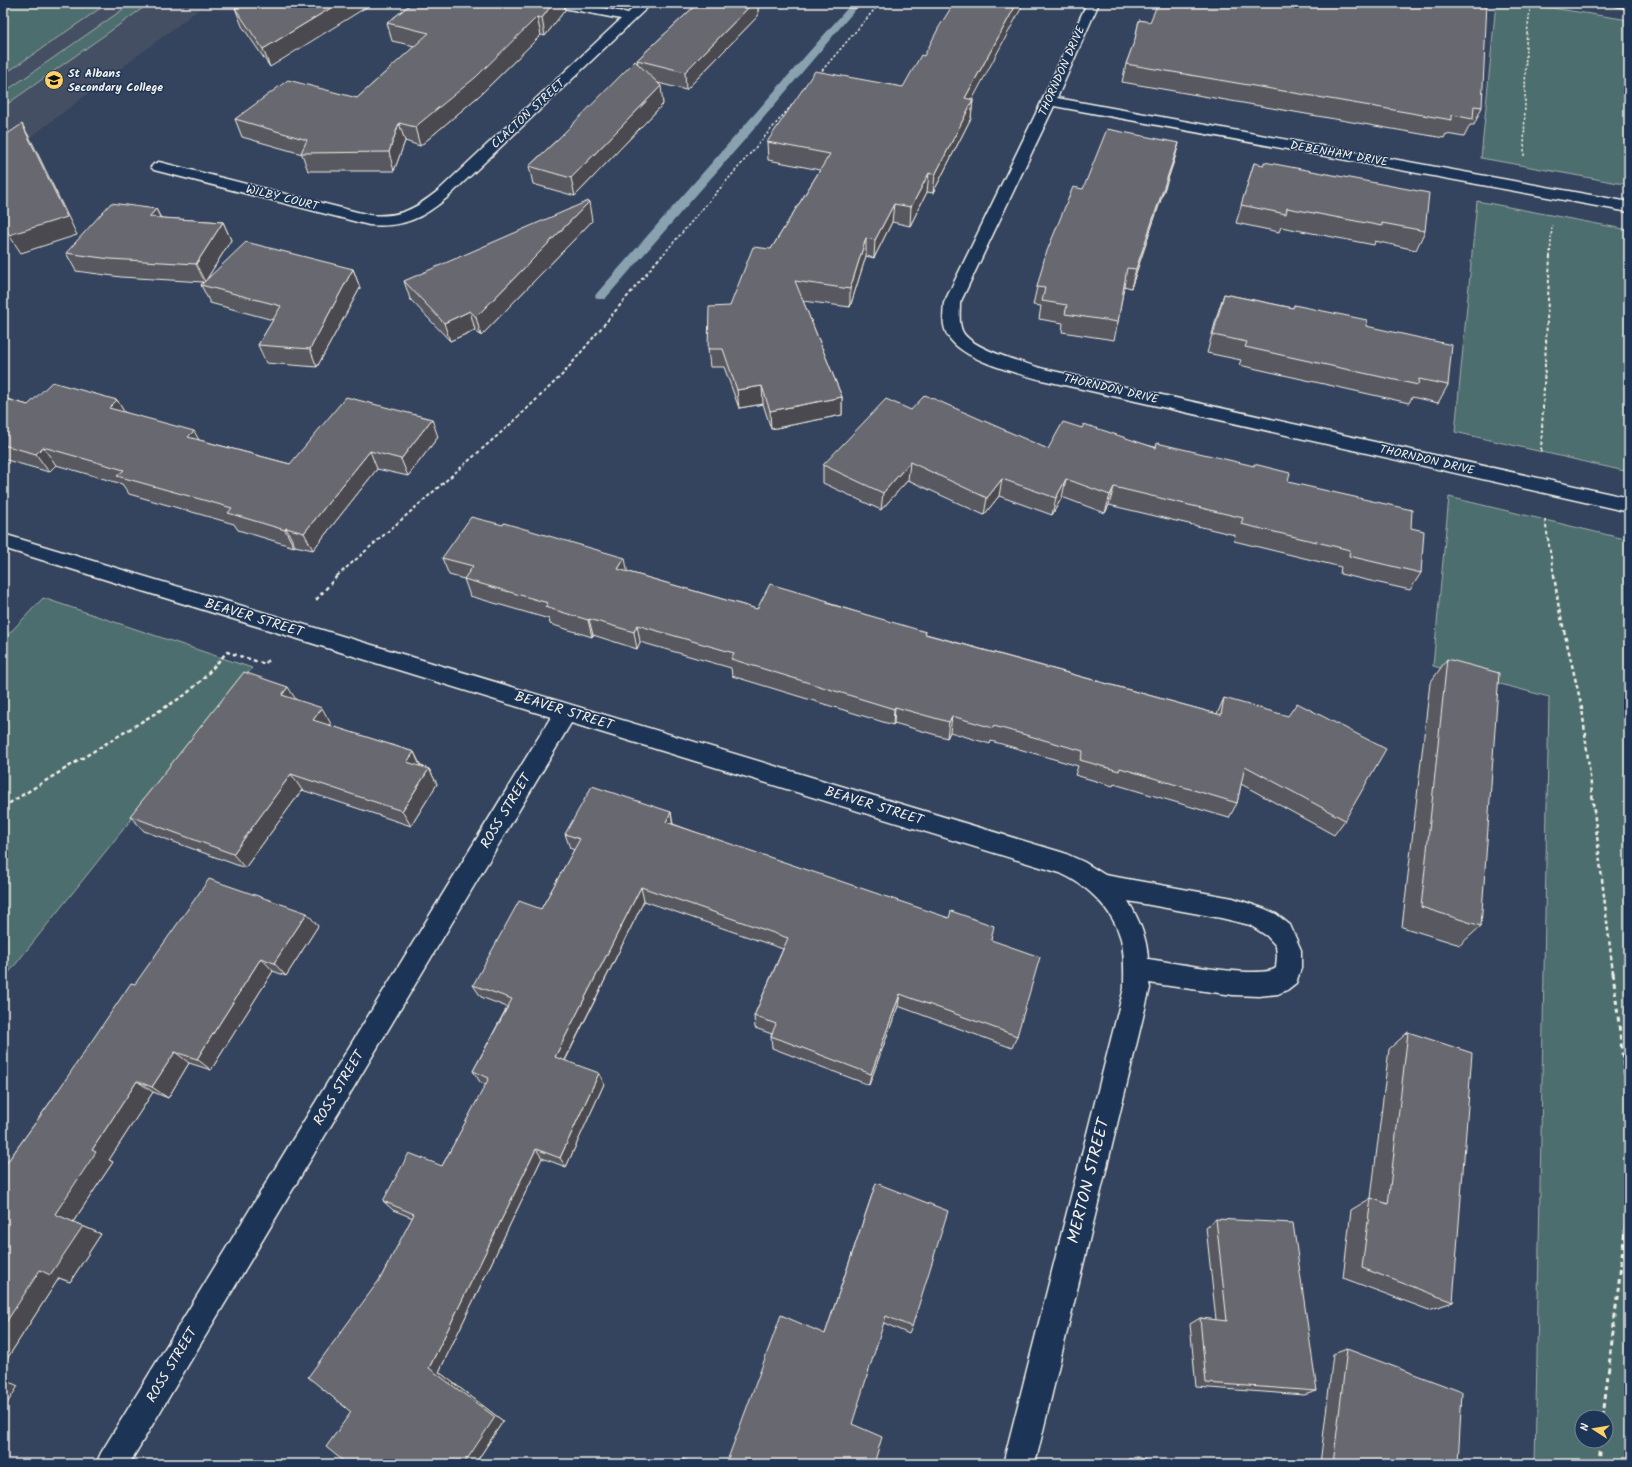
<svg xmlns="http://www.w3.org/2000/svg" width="1632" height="1467" font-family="Kalam,sans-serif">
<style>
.built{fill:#444f64}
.green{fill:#4e6e6e;stroke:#a1b0ab;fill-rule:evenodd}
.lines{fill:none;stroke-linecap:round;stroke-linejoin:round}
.stream{fill:#8aa2b0;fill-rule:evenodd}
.minor-casing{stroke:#f4f1e8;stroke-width:3}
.path-far3{stroke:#f4f1e8;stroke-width:1.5;stroke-dasharray:2.5 2;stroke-linecap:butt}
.path-far2{stroke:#f4f1e8;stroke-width:2;stroke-dasharray:3.5 2.5;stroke-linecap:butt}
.path-far1{stroke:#f4f1e8;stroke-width:2.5;stroke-dasharray:4 3;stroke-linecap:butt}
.path{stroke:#f4f1e8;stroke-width:3;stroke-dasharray:5 4;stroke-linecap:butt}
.minor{fill:#1d3557;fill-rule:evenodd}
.wall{fill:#595961;stroke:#f4f1e8}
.shaded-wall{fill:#49494f;stroke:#f4f1e8}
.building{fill:#686871;stroke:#f4f1e8}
.labels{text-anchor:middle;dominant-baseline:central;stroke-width:3;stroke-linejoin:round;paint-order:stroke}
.far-street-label{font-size:12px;fill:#f4f1e8;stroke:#1d3557}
.far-poi-label{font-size:12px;font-weight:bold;fill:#f4f1e8;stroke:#1d3557;text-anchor:start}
.street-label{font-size:14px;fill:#f4f1e8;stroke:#1d3557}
.near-street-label{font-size:17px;fill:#f4f1e8;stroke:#1d3557}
</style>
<rect width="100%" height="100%" fill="#34445f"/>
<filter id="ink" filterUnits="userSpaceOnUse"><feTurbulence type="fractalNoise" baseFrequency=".025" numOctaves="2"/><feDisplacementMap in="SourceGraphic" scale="8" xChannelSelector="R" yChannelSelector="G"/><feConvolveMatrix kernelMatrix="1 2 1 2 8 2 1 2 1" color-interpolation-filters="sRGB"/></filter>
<g filter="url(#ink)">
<path class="built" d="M3 3H207L3 158Z"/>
<g class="green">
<path d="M3 3H108L3 75Z"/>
<path d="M132 3H150L3 107V93Z"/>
<path d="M1496 3H1520L1629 20V185L1481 158Z"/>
<path d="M1477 201 1629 230V472L1455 432Z"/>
<path d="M1449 497 1629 540V1464H1535L1549 697 1433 666ZM1582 1417H1606V1441H1582Z"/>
<path d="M43 598 252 668 3 980V640Z"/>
</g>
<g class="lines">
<path class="stream" d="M852 3H861L748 136 605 299H597L595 296 597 293Z"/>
<defs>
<g id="minor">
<path d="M552 3H578L628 13 638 3H652L449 196C423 218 404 228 369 225L154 170 151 167 154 164 159 162 369 215C400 218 415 209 439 190L621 19 558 7 553 6Z"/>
<path d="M1087 3H1099L1057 98 1629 202V212L1054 106 960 303C960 312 958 326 964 334 976 350 1024 363 1044 369L1629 498V512L1042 380C1016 373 962 360 948 336 942 326 943 314 944 303L1042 101Z"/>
<path d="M1615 3H1629V8L1616 6Z"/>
<path d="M3 534 1064 853 1084 862 1105 875 1233 898 1265 909 1276 914 1290 925 1301 950V968L1296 983 1287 990 1278 994 1259 996 1233 995 1149 983 1150 988 1035 1464H1003L1124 988C1124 972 1125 955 1121 939 1113 909 1087 885 1060 873L571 723 129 1464H96L101 1453 551 717 3 548ZM1128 901 1221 918 1250 925 1267 936 1276 946 1277 956 1276 968C1261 980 1171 962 1148 959 1147 938 1139 919 1128 901Z"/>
</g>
</defs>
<use href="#minor" class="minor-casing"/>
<g class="path-far3">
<path d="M819 74 880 3"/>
<path d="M1524 156 1526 42 1531 3"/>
<path d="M661 257 792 105"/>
<path d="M1550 257 1552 225"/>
</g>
<g class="path-far2">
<path d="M1541 451 1550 256"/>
<path d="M1545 520 1554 576"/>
<path d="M337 576 513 422 563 374 661 256"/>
</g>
<g class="path-far1">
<path d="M1554 575 1559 609 1582 708 1613 973"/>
<path d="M316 600 338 575"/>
<path d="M3 807 185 695 202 680 227 652 265 664 269 659"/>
</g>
<g class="path">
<path d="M1613 972 1629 1113"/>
<path d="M1603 1417 1629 1197"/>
<path d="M1598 1464 1600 1441"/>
</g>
<use href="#minor" class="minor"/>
</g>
<g class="wall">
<path d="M254 3 270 67 242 26 235 8Z"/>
<path d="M412 3H564L565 10 545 36 541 35 480 95 420 146 405 141 394 171H308L302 154 242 137 235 119 357 98 415 46 392 41 387 23Z"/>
<path d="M698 3H758V16L686 90 658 83 663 104 575 196 533 184 529 166 638 64 637 60Z"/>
<path d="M1139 20 1482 107 1474 125H1470L1464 137 1446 134 1444 138 1122 82 1126 64 1135 40Z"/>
<path d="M972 100H973L971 118 933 193 927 192 910 226 892 222 874 258 866 256 850 307 803 301 842 397V415L771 429 763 404 739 408 724 367H710L708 349 730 306 771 249 820 170 768 160 767 142Z"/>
<path d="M1179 143 1174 161 1131 288 1124 286 1118 322 1114 340 1062 332 1063 323 1039 319 1041 306 1033 305 1037 287 1083 189Z"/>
<path d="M1254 163 1425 231 1416 250 1375 241 1374 245 1281 227 1279 232 1236 223Z"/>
<path d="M156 209 161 218 223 222 231 240 208 277 353 269 360 288 317 367 266 363 258 345 273 320 210 303 201 285 203 282 121 277 76 271 66 253Z"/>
<path d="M592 221 481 336 475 330 450 341 410 299 404 281Z"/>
<path d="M1224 294 1293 308 1294 305 1366 326 1448 385 1438 403 1412 397 1409 403 1239 365 1241 360 1207 353 1218 312Z"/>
<path d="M3 398 28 405 117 400 124 412 199 440 290 464 438 437 408 476 377 469 313 550 295 546 294 547 238 530 234 524 129 494 122 484 56 465 49 472 3 459Z"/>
<path d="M911 410 1048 449 1082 428 1288 482 1411 528 1421 573 1410 590 1340 574 1341 567 1234 541 1235 535 1109 505 1105 513 1062 497 1052 515 999 496 984 515 908 480 881 510 823 483V465Z"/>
<path d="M442 558 628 572 757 609 828 601V603L926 634 1217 714 1224 698 1345 820 1334 835 1241 784 1237 803 1229 818 1114 784 1113 786 1075 775 1078 766 991 741 990 744 950 732 947 738 894 723 893 725 732 676 731 668 640 642 637 649 593 635 592 637 550 624 549 619 470 596 464 579 449 575Z"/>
<path d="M1447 659 1481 926 1460 945 1402 927 1430 683Z"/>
<path d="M296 700 331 724 330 726 414 752 421 766 429 769 437 784 411 826 302 790 245 868 144 831 130 816Z"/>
<path d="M671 812 673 824 991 940 1017 1036 1012 1048 898 1006 869 1085 772 1048 771 1036 772 1034 755 1028 754 1016 783 949 644 901 565 1061 604 1084 566 1167 542 1158 439 1372 503 1421 475 1464H347L351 1412 380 1279 413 1218 393 1210 383 1201 442 1166 486 1085 480 1082 473 1071 507 1007 481 997 473 985 541 909 574 850 570 848 565 834Z"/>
<path d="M318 926 286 976 273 971 211 1070 189 1063 168 1098 153 1092 109 1160 113 1162 73 1222 101 1234 70 1282 59 1278 3 1365V1168L135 984Z"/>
<path d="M1408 1032 1453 1302 1429 1310 1343 1278 1351 1210 1371 1198 1389 1049Z"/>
<path d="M876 1183 912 1327 909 1334 884 1323 726 1464 825 1334Z"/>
<path d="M1216 1219 1317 1391 1304 1395 1196 1387 1190 1324 1200 1318 1216 1320 1206 1227Z"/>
<path d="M1347 1349 1458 1464H1320L1333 1354Z"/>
<path d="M1137 1457 1155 1464H1127L1128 1459Z"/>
</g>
<g class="shaded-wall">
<path d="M339 3H373L270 67 263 49Z"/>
<path d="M553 3H564L565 10 545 36 542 18Z"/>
<path d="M753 3H758V16L686 90 685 72Z"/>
<path d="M1017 3H1024L963 117 965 98Z"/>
<path d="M537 17 541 35 480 95 420 146 415 127Z"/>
<path d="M661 86 663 104 575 196 571 178Z"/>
<path d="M973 100 971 118 933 193 935 175Z"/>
<path d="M399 123 405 141 394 171 389 152Z"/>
<path d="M22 124 32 142 77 235 21 253 9 235Z"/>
<path d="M1179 143 1174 161 1131 288 1136 269Z"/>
<path d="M929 173 927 192 910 226 911 207Z"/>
<path d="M589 202 592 221 481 336 476 317Z"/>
<path d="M894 204 892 222 874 258 875 240Z"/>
<path d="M156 209 165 227 149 217Z"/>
<path d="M223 222 231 240 205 282 196 264Z"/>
<path d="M866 238V256L850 307V289Z"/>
<path d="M353 269 360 288 317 367 310 349Z"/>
<path d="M470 311 475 330 450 341 444 323Z"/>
<path d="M762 386 763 404 739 408 737 390Z"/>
<path d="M842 397V415L771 429 770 411Z"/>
<path d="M117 400 128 418 109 408Z"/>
<path d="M432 419 438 437 408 476 401 459Z"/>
<path d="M194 431 204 449 188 437Z"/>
<path d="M43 447 56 465 49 472 36 454Z"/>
<path d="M370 451 377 469 313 550 304 533Z"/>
<path d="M910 462 908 480 881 510 883 493Z"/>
<path d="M1002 479 999 496 984 515 987 498Z"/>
<path d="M1066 479 1062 497 1052 515 1056 498Z"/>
<path d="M1114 487 1109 505 1105 513 1110 495Z"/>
<path d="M286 528 295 546 294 547 285 530Z"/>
<path d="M625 558 628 575 618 569Z"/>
<path d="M589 619 593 635 592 637 588 620Z"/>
<path d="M637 625 640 642 637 649 634 632Z"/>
<path d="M3 626 6 628 3 631Z"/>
<path d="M288 687 298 703 282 695Z"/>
<path d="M895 707 894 723 893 725 894 709Z"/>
<path d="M322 708 331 724 322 736 313 720Z"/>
<path d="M952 716 950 732 947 738 949 722Z"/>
<path d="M414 752 421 768 407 762Z"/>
<path d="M429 769 437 784 411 826 402 811Z"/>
<path d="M291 774 302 790 245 868 233 854Z"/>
<path d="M671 812 673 827 666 822Z"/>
<path d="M641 887 644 901 561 1068 555 1057Z"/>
<path d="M307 913 318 926 286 976 274 963Z"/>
<path d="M261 958 273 971 211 1070 197 1059Z"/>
<path d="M900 994 898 1006 869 1085 871 1074Z"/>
<path d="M175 1052 189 1063 168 1098 152 1087Z"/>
<path d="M599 1073 604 1084 566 1167 560 1158Z"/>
<path d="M137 1081 153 1092 109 1160 113 1162 73 1222 101 1234 70 1282 59 1278 3 1365V1327L55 1214 92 1150Z"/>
<path d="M536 1149 542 1158 439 1372 503 1421 475 1464H464L429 1368Z"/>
<path d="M3 1379 18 1386 3 1410Z"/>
</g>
<g class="building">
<path d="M254 3H339L263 49 235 8Z"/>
<path d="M412 3H553L542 18 537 17 476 77 415 127 399 123 389 152 301 153 307 140 235 119 288 80 357 98 429 33 387 23Z"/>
<path d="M698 3H753L685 72 637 60Z"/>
<path d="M954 3H1017L965 98 973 100 935 175 929 173 911 207 894 204 875 240 866 238 850 289 795 281 842 397 770 411 762 386 737 390 723 349H708L709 307 730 306 753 247 771 249 830 154 767 142 815 71 903 87 921 55 924 56 939 27Z"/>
<path d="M1158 3H1487L1482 107 1474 106 1473 119 1452 115V120L1126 64 1135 39 1139 20 1150 22Z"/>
<path d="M635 61 661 86 571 178 529 166 557 140Z"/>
<path d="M22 124 67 217 9 235 3 220V137Z"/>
<path d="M1107 129 1179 143 1136 269 1127 268 1118 322 1065 314 1067 305 1042 301 1045 288 1037 287 1045 256 1073 187 1083 189Z"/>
<path d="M1264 162 1429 193 1425 231 1382 223V226L1287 208 1286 214 1241 205 1254 163 1264 165Z"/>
<path d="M588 201 589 202 476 317 470 311 444 323 404 281Z"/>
<path d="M111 203 156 209 149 217 223 222 196 264 110 259 66 253Z"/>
<path d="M246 242 353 269 310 349 258 345 281 306 201 285Z"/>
<path d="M1224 294 1293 308 1294 305 1367 320 1366 326 1452 345 1448 385 1419 379 1418 385 1245 347 1247 342 1213 335Z"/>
<path d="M52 382 117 400 109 408 194 431 188 437 290 464 346 397 432 419 401 459 370 451 304 533 286 528 285 530 228 513 232 508 117 476 124 470 43 447 36 454 3 445V398L28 405Z"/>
<path d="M925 395 1048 449 1063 422 1082 428 1084 424 1156 448 1157 443 1254 466V464L1290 473 1288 482 1412 510 1411 528 1424 531 1421 573 1349 556 1350 550 1241 524 1243 518 1114 487 1110 495 1066 479 1056 498 1002 479 987 498 910 462 883 493 823 465 886 399 911 410Z"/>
<path d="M471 517 503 525 504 523 625 558 618 569 757 609 770 584 828 601 826 603 926 632 925 634 1221 715 1224 698 1288 716 1297 703 1386 749 1345 820 1245 766 1237 803 1120 768 1119 771 1080 760 1083 751 994 726 993 728 952 716 949 722 895 707 894 709 731 659 734 653 637 625 634 632 589 619 588 620 545 607 548 603 464 579 473 566 442 558Z"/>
<path d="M1447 659 1499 673 1481 926 1421 907Z"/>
<path d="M244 672 288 687 282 695 322 708 313 720 414 752 407 762 429 769 402 811 291 774 233 854 130 816Z"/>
<path d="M592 786 671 812 666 822 949 918 951 911 994 926 991 940 1040 957 1017 1036 900 994 871 1074 771 1036 776 1024 754 1016 788 938 641 887 555 1057 599 1073 560 1158 536 1149 429 1368 495 1417 464 1464H347L326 1447 351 1412 308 1377 380 1279 414 1214 383 1201 409 1153 442 1166 489 1078 473 1071 512 999 473 985 519 901 541 909 580 839 565 834Z"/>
<path d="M209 879 307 913 274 963 261 958 197 1059 175 1052 152 1087 137 1081 92 1150 96 1152 55 1214 83 1226 50 1275 40 1270 3 1327V1168L51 1101 131 983 135 984Z"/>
<path d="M1408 1032 1472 1053 1453 1302 1362 1268 1371 1198 1388 1204Z"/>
<path d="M876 1183 948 1211 912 1327 886 1316 852 1424 882 1437 874 1464H726L781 1315 825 1334Z"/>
<path d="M1216 1219 1293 1223 1317 1391 1206 1383 1200 1318 1227 1321Z"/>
<path d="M1347 1349 1462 1392 1458 1464H1333Z"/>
<path d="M1137 1457 1155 1464H1136Z"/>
<path d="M683 1459 696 1464H681Z"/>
</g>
</g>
<defs>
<symbol id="school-disc" viewBox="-11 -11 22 22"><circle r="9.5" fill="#ffd166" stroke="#1d3557"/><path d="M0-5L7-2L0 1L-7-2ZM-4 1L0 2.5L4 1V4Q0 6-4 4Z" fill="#111"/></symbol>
</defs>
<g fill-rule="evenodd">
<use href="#school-disc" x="43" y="69" width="22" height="22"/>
</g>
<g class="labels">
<g class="far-street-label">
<text transform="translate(1062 71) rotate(-66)">THORNDON DRIVE</text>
<text transform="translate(528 114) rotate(-43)">CLACTON STREET</text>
<text transform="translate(1339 154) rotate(10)">DEBENHAM DRIVE</text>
<text transform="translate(282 198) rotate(14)">WILBY COURT</text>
<text transform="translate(1111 389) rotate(13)">THORNDON DRIVE</text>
<text transform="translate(1427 460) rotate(13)">THORNDON DRIVE</text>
</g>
<g class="far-poi-label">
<text x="68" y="73">St Albans<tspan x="68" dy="14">Secondary College</tspan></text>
</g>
<g class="street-label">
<text transform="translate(254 618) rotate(17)">BEAVER STREET</text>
<text transform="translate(564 711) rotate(17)">BEAVER STREET</text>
<text transform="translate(874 806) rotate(17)">BEAVER STREET</text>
<text transform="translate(506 811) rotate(-59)">ROSS STREET</text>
<text transform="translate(339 1088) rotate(-59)">ROSS STREET</text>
<text transform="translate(172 1365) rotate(-59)">ROSS STREET</text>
</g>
<g class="near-street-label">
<text transform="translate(1089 1181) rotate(-76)">MERTON STREET</text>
</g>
</g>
<rect width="1632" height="1467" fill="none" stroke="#1d3557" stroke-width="16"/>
<rect x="8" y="8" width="1616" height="1451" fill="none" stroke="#f4f1e8" stroke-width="1.5" filter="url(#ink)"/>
<g transform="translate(1594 1429) rotate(282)"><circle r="19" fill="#1d3557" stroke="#738091"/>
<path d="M0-3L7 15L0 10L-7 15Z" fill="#ffd166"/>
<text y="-6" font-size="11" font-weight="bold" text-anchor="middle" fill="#f4f1e8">N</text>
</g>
</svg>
